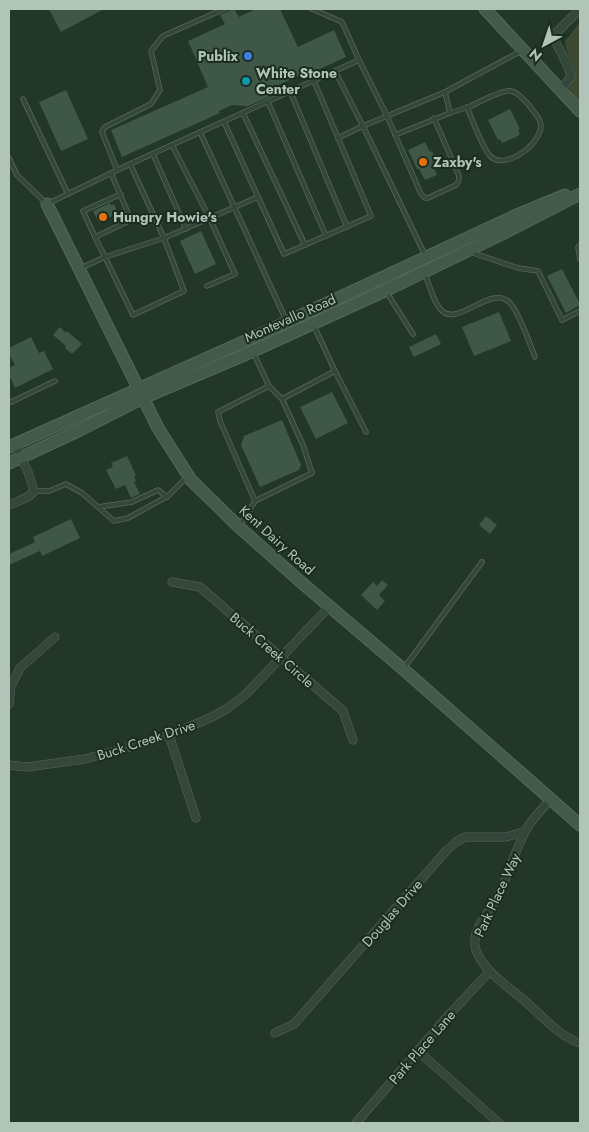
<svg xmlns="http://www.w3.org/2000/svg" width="589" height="1132" font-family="Jost,sans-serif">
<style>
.green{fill:#3d4a32}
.building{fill:#3e5746}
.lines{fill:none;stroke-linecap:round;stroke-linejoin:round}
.lane-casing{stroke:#55685c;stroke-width:5.5}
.street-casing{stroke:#55685c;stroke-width:9}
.secondary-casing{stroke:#55685c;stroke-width:13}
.lane{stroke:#35473b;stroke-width:4}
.street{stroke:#35473b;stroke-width:8}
.secondary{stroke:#435a4b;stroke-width:11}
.shop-dot{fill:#3f7fe0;stroke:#1b2c20;stroke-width:2}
.culture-dot{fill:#0f9aa8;stroke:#1b2c20;stroke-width:2}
.food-dot{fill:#e8710a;stroke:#1b2c20;stroke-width:2}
.labels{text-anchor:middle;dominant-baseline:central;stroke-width:4;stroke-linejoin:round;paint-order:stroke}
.poi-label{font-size:14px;font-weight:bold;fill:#b0c4b7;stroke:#1b2c20;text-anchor:start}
.street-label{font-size:14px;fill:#b0c4b7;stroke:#1b2c20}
</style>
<rect width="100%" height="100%" fill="#223728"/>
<path class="green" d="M580 22V103L569 88 575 72 567 52 565 41Z"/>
<g class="building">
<path d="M49 9H104L61 32Z"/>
<path d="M233 9H234L239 17 256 9H280L298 47 334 30 346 57 307 75V72L272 88 275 92 270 94 271 96 246 107 245 105 244 106 232 105 219 111 220 113 122 157 111 130 208 87 188 41 225 24 220 15Z"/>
<path d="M66 90 88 139 61 151 39 102Z"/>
<path d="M510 109 520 129 518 130 520 134 518 136 502 143 500 139 498 140 488 120Z"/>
<path d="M425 142 430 152 432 151 435 158 433 159 434 162 432 163 437 175 425 180 419 169H417L408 150Z"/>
<path d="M110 203 111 205 114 204 118 213 99 223 93 211Z"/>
<path d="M201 231 216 264 195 274 180 241Z"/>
<path d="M562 269 580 304V305L566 313 547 276Z"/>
<path d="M499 312 511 341 474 356 462 327Z"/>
<path d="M60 327 66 333 67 331 82 344 72 354 65 348 66 346 53 335Z"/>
<path d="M436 334 441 344 414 357 409 347Z"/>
<path d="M31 337 39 353 44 351 53 369 15 388 9 375V368L15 365 9 354V348Z"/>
<path d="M332 392 348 423 316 439 300 407Z"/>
<path d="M282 420 301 465 299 470 260 487 241 445 244 436Z"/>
<path d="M127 456 136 475 134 476 136 481 134 482 140 494 131 498 125 485 116 489 106 470 113 467 111 463Z"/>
<path d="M486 516 497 525 490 534 479 525Z"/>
<path d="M71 519 80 538 42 556 40 551 9 565V554L35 542 33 537Z"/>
<path d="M382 580 388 585 379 595 385 601 377 610 361 595 373 582 377 586Z"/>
</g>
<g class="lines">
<defs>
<g id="lane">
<path d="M312 9 342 22 359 60 387 116 421 194 425 198H428L456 185C459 182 459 180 459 176L434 118"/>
<path d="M335 71 363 126 338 138"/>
<path d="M290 91 347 227"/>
<path d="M23 99 68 194"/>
<path d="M268 102 326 236"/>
<path d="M243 113 305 245"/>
<path d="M450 113 471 106C479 102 504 89 511 91 518 92 524 100 529 105 532 110 538 116 540 121 547 141 505 172 490 156 482 147 472 119 467 107"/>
<path d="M224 122 284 254 371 216 314 81"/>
<path d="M200 132 286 320"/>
<path d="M395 135 450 113 445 92"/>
<path d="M172 145 210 219 235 274 207 286"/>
<path d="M153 154 186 229"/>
<path d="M9 158 17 175 47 204 130 164 359 60"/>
<path d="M130 164 164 238 258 197"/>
<path d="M117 170 102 132 105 127 151 104 160 90 151 51 163 36 224 9"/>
<path d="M111 173 131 220 95 237 83 211 121 194"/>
<path d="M164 238 184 291 133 315 105 257Z"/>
<path d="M580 245 578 247 580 259"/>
<path d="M470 252 518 268 538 271 562 320 580 311"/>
<path d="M425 255 363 126 445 92 521 51"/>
<path d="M81 268 105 257 95 237"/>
<path d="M425 274C429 284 432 297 438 306 454 333 488 285 508 301 518 309 530 344 535 357"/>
<path d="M387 293 413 334"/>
<path d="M253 352 269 386"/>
<path d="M335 371 366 432"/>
<path d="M282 399 335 371 314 326"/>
<path d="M9 403 55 381"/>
<path d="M34 491H49L66 484 82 493 114 521 128 518 168 496 188 476"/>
<path d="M98 507 132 502 158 490 167 497"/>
<path d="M240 525 255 501 312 473 303 445 282 399 269 386 218 412 220 421 255 501"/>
<path d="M404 668 482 562"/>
</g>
<g id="street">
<path d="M561 89 571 77C568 63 559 50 553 36L580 9"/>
<path d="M9 505C17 501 29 499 34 491L28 472 15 444"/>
<path d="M172 582 200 587 343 711 353 740"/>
<path d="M9 704 11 686 20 668 55 637"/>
<path d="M169 735 196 818"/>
<path d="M9 765 27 767 85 759 126 748 169 735 210 718 228 708 246 694 329 607"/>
<path d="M551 799C543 808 530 821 525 832 515 851 509 872 500 892 493 908 469 930 476 950 483 971 510 988 526 1002 541 1015 560 1037 580 1043"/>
<path d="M275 1033 294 1024 446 851 456 842 465 837H506L517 834 526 830"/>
<path d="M418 1051 499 1123"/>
<path d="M356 1123 446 1018 490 971"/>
</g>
<g id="secondary">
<path d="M485 9 580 111"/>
<path d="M47 204 158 428 191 480 239 527 302 583 403 669 580 825"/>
<path d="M9 447 263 333 519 214 565 195"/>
<path d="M9 463 80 430 143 398 242 356 391 288 500 235 580 194"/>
</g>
</defs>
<use href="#lane" class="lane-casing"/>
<use href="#street" class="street-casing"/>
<use href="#secondary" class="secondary-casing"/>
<use href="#lane" class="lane"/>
<use href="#street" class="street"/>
<use href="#secondary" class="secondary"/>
</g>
<circle class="shop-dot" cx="248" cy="56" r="5"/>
<circle class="culture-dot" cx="246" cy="81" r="5"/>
<g class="food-dot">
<circle cx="423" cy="162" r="5"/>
<circle cx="103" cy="217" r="5"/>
</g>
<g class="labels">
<g class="poi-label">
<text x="238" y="56" text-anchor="end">Publix</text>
<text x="256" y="73">White Stone<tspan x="256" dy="16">Center</tspan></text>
<text x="433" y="162">Zaxby's</text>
<text x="113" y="217">Hungry Howie's</text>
</g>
<g class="street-label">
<text transform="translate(290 318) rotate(-24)">Montevallo Road</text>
<text transform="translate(277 540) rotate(42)">Kent Dairy Road</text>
<text transform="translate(272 650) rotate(41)">Buck Creek Circle</text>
<text transform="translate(146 740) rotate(-18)">Buck Creek Drive</text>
<text transform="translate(497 895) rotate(-65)">Park Place Way</text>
<text transform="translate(392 913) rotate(-49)">Douglas Drive</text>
<text transform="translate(422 1047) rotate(-49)">Park Place Lane</text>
</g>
</g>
<rect width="589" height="1132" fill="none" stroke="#b0c4b7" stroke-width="20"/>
<g transform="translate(544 45) rotate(220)" stroke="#1b2c20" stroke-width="4" paint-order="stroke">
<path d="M0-4L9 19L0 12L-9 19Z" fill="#b0c4b7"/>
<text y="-8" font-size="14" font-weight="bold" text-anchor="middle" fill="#b0c4b7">N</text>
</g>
</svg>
